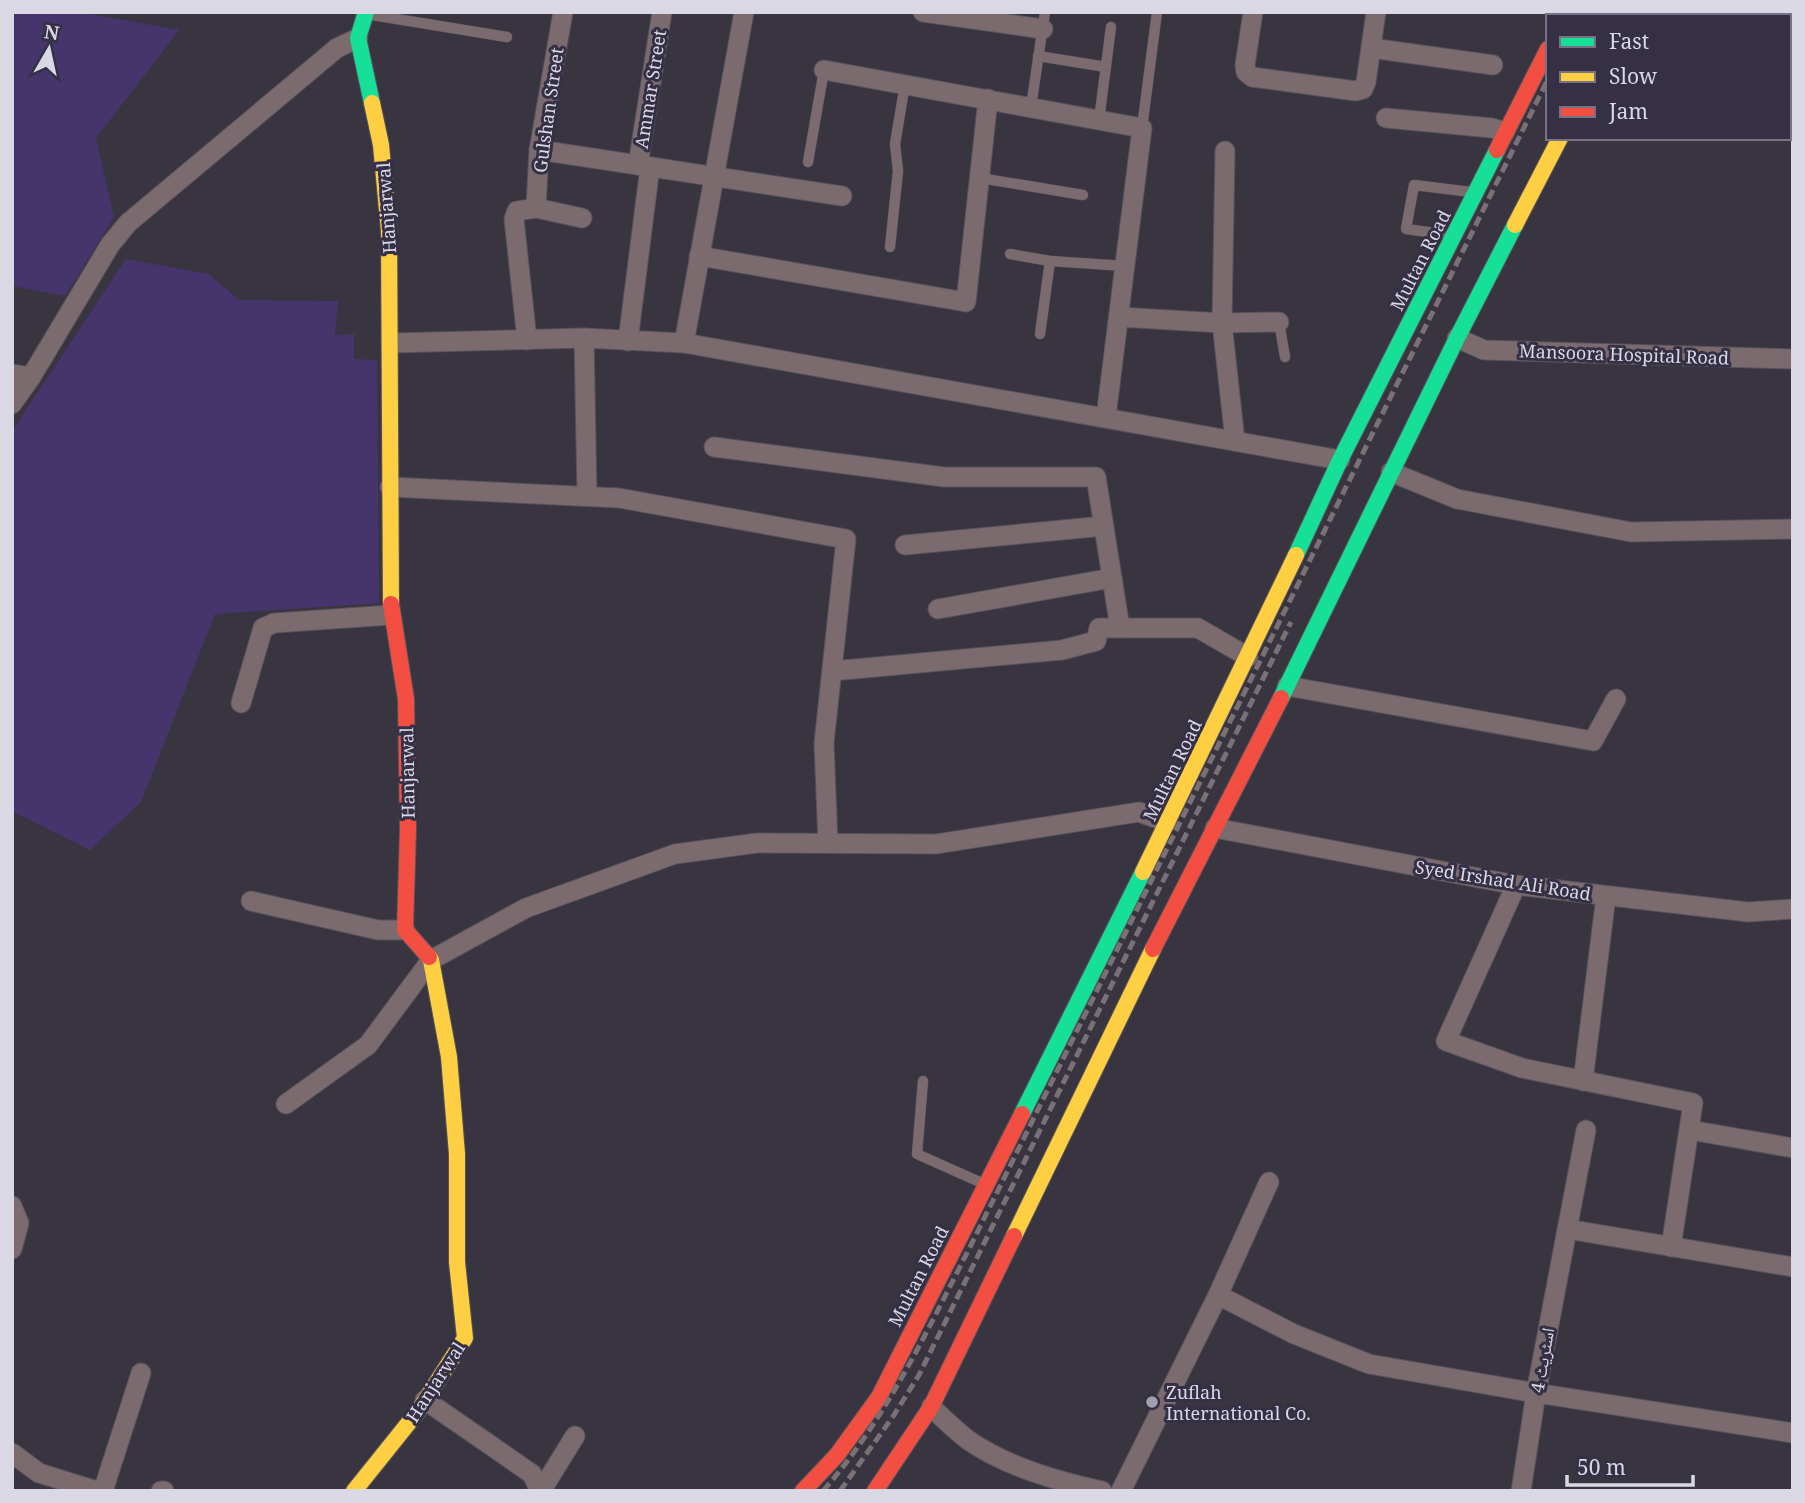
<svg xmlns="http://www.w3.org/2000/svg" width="1805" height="1503" font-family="'Noto Serif','Noto Naskh Arabic',serif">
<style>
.green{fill:#46356c}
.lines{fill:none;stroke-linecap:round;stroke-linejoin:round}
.lane-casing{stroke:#56535d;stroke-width:11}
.street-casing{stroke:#56535d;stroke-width:21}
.fast-casing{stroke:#56535d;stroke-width:18}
.slow-casing{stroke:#56535d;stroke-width:18}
.jam-casing{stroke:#56535d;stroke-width:18}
.lane{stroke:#7c6b6e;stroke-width:10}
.street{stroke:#7c6b6e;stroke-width:19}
.fast{stroke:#16e098;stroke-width:16}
.slow{stroke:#ffcf43;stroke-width:16}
.jam{stroke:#f24e42;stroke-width:16}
.rail{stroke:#7a7076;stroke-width:5;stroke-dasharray:10 5;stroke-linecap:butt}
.poi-dot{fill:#a19fab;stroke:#353045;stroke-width:2.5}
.labels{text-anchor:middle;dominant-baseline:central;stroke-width:6;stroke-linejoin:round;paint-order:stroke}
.street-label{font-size:18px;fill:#dad8e5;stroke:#353045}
.poi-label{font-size:18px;fill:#dad8e5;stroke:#353045;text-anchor:start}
</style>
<rect width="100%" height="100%" fill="#383540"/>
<g class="green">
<path d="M15 12H79L179 30 96 138 114 217 65 296 12 286V27Z"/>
<path d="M126 259 209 274 239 300 338 301 335 335 354 334V359L377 360 379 603 215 614 141 802 90 850 12 811V431Z"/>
</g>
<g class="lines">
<defs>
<g id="lane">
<path d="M366 14 507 37"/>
<path d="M1038 56 1106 67"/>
<path d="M1031 107 1045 12"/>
<path d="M1099 120 1111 27"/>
<path d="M1142 128 1157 12"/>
<path d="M808 162 824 70"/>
<path d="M980 178 1083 195"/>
<path d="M1450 235 1406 229 1414 185 1471 192"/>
<path d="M890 247 898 171 895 144 905 84"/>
<path d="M1010 254 1050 261 1125 266"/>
<path d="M1279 322 1285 357"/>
<path d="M1040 334 1050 261"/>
<path d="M923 1081 917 1154 982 1183"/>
</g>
<g id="street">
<path d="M923 12 1043 29"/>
<path d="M1253 12 1245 65 1246 72 1252 77 1356 91 1363 89 1366 82 1376 12"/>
<path d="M1371 48 1493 65"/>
<path d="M824 70 1142 128 1106 417"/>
<path d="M1386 118 1492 128 1505 132"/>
<path d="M539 150 842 196"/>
<path d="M1225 151 1222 323 1235 441"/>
<path d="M638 165 662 12"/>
<path d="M536 208 539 150 563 12"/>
<path d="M699 256 966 302 988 99"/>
<path d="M1119 317 1222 323 1279 322"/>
<path d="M584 338 587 496"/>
<path d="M1457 338 1484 350 1793 359"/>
<path d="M527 340 514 219 517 211 536 208 582 218"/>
<path d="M628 341 650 167"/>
<path d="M391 343 584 338 684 343 1340 460"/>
<path d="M684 343 744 12"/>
<path d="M12 374 31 377 110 245 128 223 337 48 358 38"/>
<path d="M12 404 31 377"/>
<path d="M714 447 944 477H1096L1120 628"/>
<path d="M1391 472 1457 499 1631 532 1793 529"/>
<path d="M390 487 619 498 846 539 824 743 828 843"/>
<path d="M905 545 1104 526"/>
<path d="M938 609 1112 578"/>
<path d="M832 671 1062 650 1096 641 1099 628H1198L1248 657"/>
<path d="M1287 686 1593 741 1616 699"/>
<path d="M241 703 263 628 274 623 391 615"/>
<path d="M1215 828 1516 885 1748 912 1793 909"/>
<path d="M1516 885 1446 1041 1522 1068 1693 1103 1671 1247"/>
<path d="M251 901 378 930H405"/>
<path d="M1583 1081 1606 896"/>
<path d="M286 1104 368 1045 431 960 526 908 675 854 757 843 936 844 1139 812 1167 822"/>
<path d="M1690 1130 1793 1148"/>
<path d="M12 1206 19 1223 12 1249"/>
<path d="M1567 1229 1793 1267"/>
<path d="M1218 1295 1294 1334 1369 1364 1536 1393 1793 1433"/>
<path d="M425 1400 532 1474 540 1491"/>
<path d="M931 1407C943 1418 955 1430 968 1440 1007 1467 1057 1481 1102 1491"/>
<path d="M12 1453 39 1473 97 1491"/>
<path d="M103 1491 141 1373"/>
<path d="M161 1491H164"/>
<path d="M541 1491 575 1436"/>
<path d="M1121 1491 1218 1295 1269 1182"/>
<path d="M1521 1491 1536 1393 1586 1130"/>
</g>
<g id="fast">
<path d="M366 12 358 38 372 103"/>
<path d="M1623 16 1625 12"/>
<path d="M1296 555 1340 460 1497 150"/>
<path d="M1281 698 1457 338 1515 225"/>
<path d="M1022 1114 1143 872"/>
</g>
<g id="slow">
<path d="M1565 16 1567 12"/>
<path d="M372 103 381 145 389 231 391 604"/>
<path d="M1515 225 1560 138"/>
<path d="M1143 872 1296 555"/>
<path d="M1014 1236 1153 949"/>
<path d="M354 1491 419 1410 465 1338 457 1262V1154L449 1057 431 960 429 957"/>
</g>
<g id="jam">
<path d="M1497 150 1548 49"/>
<path d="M391 604 406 699 408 829 405 930 429 957"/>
<path d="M1153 949 1281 698"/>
<path d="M803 1491 837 1455 879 1397 1022 1114"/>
<path d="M875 1491 931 1407 1014 1236"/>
</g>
</defs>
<use href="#lane" class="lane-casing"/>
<use href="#street" class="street-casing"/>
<use href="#fast" class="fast-casing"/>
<use href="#slow" class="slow-casing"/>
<use href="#jam" class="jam-casing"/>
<use href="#lane" class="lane"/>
<use href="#street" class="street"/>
<use href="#fast" class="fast"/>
<use href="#slow" class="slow"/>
<use href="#jam" class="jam"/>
<g class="rail">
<path d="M1579 16 1581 12"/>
<path d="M823 1491C886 1419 926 1333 969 1249L1548 79"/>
<path d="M840 1491 894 1415 919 1375 1291 622"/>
</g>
</g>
<circle class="poi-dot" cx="1152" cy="1402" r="7"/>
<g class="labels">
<g class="street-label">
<text transform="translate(650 89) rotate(-81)">Ammar Street</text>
<text transform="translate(548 110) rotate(-82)">Gulshan Street</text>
<text transform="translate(386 208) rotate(-94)">Hanjarwal</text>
<text transform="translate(1420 260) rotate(-63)">Multan Road</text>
<text transform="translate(1624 354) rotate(2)">Mansoora Hospital Road</text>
<text transform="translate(1172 770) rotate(-64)">Multan Road</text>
<text transform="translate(407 773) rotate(-91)">Hanjarwal</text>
<text transform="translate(1503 880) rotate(9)">Syed Irshad Ali Road</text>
<text transform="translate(918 1276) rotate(-63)">Multan Road</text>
<text transform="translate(1542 1360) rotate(-80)">اسٹریٹ 4</text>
<text transform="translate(435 1382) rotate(-57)">Hanjarwal</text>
</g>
<g class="poi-label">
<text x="1166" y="1392">Zuflah<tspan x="1166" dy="21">International Co.</tspan></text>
</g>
</g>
<rect width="1805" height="1503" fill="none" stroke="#dad8e5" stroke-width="28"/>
<rect x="1546" y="14" width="245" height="126" fill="#353045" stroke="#777385" stroke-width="2"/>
<rect x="1560" y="37" width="35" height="10" fill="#16e098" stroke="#777385" stroke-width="2"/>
<text x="1609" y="49" font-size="21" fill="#dad8e5">Fast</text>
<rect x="1560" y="72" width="35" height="10" fill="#ffcf43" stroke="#777385" stroke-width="2"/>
<text x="1609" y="84" font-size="21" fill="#dad8e5">Slow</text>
<rect x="1560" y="107" width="35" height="10" fill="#f24e42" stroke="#777385" stroke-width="2"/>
<text x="1609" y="119" font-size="21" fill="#dad8e5">Jam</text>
<g transform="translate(49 49) rotate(9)" stroke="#353045" stroke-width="5" paint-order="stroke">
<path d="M0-5L12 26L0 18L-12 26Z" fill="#dad8e5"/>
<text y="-10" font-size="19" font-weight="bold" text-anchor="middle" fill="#dad8e5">N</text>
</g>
<path d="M1567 1475v10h126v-10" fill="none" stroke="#dad8e5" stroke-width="3.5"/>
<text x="1577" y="1475" font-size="21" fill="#dad8e5" stroke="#353045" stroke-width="5" paint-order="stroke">50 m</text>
</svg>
